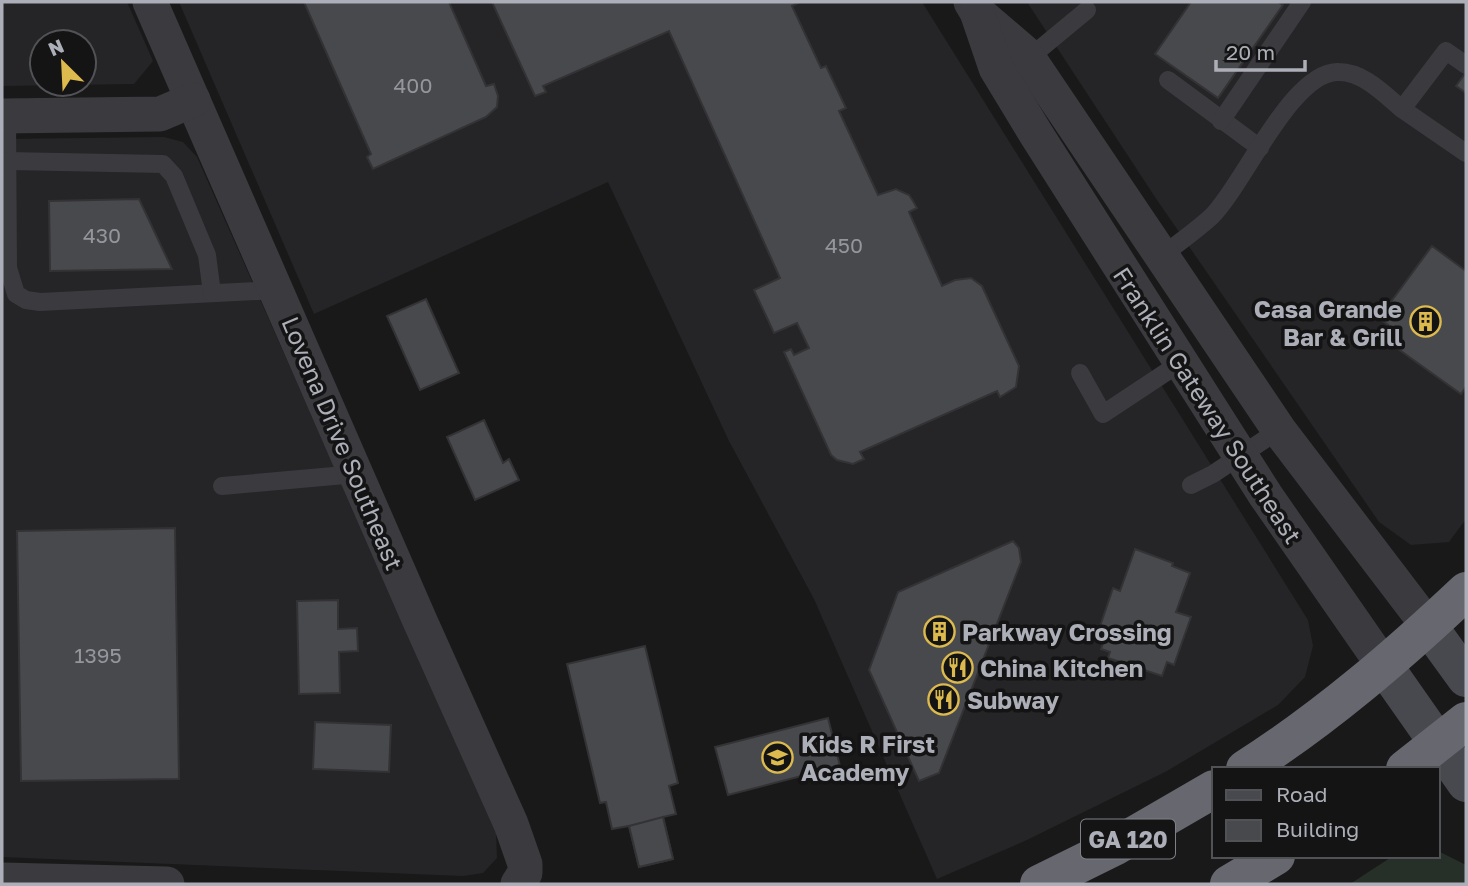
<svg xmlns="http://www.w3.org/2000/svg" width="1468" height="886" font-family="'Golos Text',sans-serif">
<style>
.built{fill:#252527;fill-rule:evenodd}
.green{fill:#272f29}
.building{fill:#48494c;stroke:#333336;stroke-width:2}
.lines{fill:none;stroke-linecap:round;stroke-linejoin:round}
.lane{stroke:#3a3a3f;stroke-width:18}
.street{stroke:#3a3a3f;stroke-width:35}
.secondary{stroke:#48494f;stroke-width:38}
.highway{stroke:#67686f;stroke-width:38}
.labels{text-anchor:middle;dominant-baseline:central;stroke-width:7;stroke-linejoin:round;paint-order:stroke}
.number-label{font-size:21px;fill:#94969d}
.shield{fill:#141415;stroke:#7f8087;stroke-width:2}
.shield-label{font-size:23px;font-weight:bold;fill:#adafb8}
.poi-label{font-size:24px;font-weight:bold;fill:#adafb8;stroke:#141415;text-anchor:start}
.street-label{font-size:24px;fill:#adafb8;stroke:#141415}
</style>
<rect width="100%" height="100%" fill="#19191a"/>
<g class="built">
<path d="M2 2H127L153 61 134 84 2 86ZM84 42V84H42V42Z"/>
<path d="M179 2H922L1308 620 1313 646 1305 677 1278 705 1167 771 1027 840 937 879 814 599 729 441 608 182 314 314Z"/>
<path d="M1027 2H1466V519L1449 542 1411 545 1379 522 1157 200Z"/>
<path d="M164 137 183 142 197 157 496 832 497 858 483 873 463 876 2 857V139Z"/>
</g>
<path class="green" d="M1438 851 1466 865V884H1350L1393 856H1438Z"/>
<g class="building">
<path d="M304 2H449L486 86 494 84 498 96 497 107 486 117 373 169 367 157 371 154Z"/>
<path d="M492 2H800L792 6 821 68 826 66 846 108 839 111 878 195 896 189 909 195 913 201 917 208 909 212 942 286 955 280 971 278 982 286 1019 366 1016 387 1000 397 997 391 860 452 864 459 853 464 837 460 831 455 784 352 791 349 794 355 809 348 797 323 774 333 754 290 780 278 669 31 543 86 546 92 535 96Z"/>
<path d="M1191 2H1278L1283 5 1218 98 1155 54Z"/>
<path d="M1466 72V93L1456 86Z"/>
<path d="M139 199 172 269 50 271 49 201Z"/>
<path d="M1432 246 1466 271V387L1461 394 1380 336 1388 325 1379 318Z"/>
<path d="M426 299 459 373 420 390 387 316Z"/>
<path d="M484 420 503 463 509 459 519 480 475 500 447 437Z"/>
<path d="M175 528 179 779 21 781 17 531Z"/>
<path d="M1013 541 1019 548 1021 562 939 773 919 781 869 670 898 592Z"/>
<path d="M1135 549 1173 563 1172 566 1190 573 1176 612 1191 617 1174 665 1167 662 1162 676 1108 658 1110 652 1101 649 1103 643 1095 641 1113 588 1120 591Z"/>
<path d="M338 600V629L357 628 358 651 339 652 340 693 299 694 297 601Z"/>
<path d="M645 646 678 783 669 786 676 814 663 817 673 859 639 867 629 826 612 829 606 802 600 803 567 664Z"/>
<path d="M828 718 840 766 728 795 715 747Z"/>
<path d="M315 722 391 725 389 772 313 769Z"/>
<path d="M663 817 673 859 639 867 629 826Z"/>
</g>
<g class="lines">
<g class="lane">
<path d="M1029 58 1087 10"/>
<path d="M1168 80 1260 148"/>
<path d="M1402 109 1466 153"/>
<path d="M7 116 8 268 16 294 26 300 40 302 277 290"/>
<path d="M1221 121 1302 2"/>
<path d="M8 161 163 164 174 176 207 255 212 293"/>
<path d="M1162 256C1178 243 1197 230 1212 216 1244 184 1292 70 1339 72 1364 72 1385 95 1402 109L1446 51 1466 65"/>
<path d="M1080 373 1103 414 1180 363"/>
<path d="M1191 485 1213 474 1279 430"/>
<path d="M222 486 356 474"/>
</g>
<g class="street">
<path d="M150 2 420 621 511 824 525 864V873L518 884"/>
<path d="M971 2 977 12 1025 53 1279 430 1429 627"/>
<path d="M977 12 996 68 1036 134 1266 496 1384 666"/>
<path d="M2 116 160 114 193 100"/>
<path d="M3 884V880L167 884"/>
</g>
<g class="secondary">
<path d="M1429 627 1466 678"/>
<path d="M1384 666 1466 783"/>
</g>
<g class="highway">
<path d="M1245 769C1325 718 1397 656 1466 591"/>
<path d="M1405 769 1466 721"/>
<path d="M1039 884 1114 847 1214 789"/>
<path d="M1229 884 1276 856"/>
</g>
</g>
<defs>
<symbol id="building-ring" viewBox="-11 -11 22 22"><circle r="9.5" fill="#141415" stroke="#ddba4e" stroke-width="1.5"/><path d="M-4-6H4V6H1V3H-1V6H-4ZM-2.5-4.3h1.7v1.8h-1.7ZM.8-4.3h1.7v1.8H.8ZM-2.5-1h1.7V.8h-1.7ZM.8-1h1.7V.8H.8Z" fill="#ddba4e"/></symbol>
<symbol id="restaurant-ring" viewBox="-11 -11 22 22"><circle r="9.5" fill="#141415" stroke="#ddba4e" stroke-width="1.5"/><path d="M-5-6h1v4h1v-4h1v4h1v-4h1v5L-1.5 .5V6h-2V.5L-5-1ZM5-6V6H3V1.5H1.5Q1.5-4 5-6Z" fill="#ddba4e"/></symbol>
<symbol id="school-ring" viewBox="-11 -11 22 22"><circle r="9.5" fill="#141415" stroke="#ddba4e" stroke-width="1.5"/><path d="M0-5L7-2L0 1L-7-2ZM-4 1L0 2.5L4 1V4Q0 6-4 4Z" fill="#ddba4e"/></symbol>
</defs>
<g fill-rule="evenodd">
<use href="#building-ring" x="1408" y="304" width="35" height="35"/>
<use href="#building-ring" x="922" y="614" width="35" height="35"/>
<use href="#restaurant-ring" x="940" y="650" width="35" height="35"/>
<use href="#restaurant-ring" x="926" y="682" width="35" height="35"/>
<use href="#school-ring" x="760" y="740" width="35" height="35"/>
</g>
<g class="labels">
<g class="number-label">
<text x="413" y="85">400</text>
<text x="102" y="235">430</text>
<text x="844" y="245">450</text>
<text x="98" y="655">1395</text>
</g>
<rect class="shield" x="1081" y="819.5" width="94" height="39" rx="5"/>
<g class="shield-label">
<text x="1128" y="839">GA 120</text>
</g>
<g class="poi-label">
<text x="1402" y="308" text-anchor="end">Casa Grande<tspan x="1402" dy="28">Bar &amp; Grill</tspan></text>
<text x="962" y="631">Parkway Crossing</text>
<text x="980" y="667">China Kitchen</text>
<text x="967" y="699">Subway</text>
<text x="801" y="743">Kids R First<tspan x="801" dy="28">Academy</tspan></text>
</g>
<g class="street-label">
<text transform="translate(1208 405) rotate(57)">Franklin Gateway Southeast</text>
<text transform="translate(343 443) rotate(67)">Lovena Drive Southeast</text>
</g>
</g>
<rect width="1468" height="886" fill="none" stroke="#adafb8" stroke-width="7"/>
<rect x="1212" y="767" width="228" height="91" fill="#141415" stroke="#515256" stroke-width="2"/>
<rect x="1226" y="790" width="35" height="10" fill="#48494f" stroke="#515256" stroke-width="2"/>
<text x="1276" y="802" font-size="21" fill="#adafb8">Road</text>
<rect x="1226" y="820" width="35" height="21" fill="#48494c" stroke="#515256" stroke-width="2"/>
<text x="1276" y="837" font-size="21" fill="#adafb8">Building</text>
<g transform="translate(63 63) rotate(336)"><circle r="33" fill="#141415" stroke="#515256" stroke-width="2"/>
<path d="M0-5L12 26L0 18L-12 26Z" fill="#ddba4e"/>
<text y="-10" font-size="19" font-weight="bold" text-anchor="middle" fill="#adafb8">N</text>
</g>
<path d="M1216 60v10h89v-10" fill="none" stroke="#adafb8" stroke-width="3.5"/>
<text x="1226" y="60" font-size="21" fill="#adafb8" stroke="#141415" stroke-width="5" paint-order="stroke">20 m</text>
</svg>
